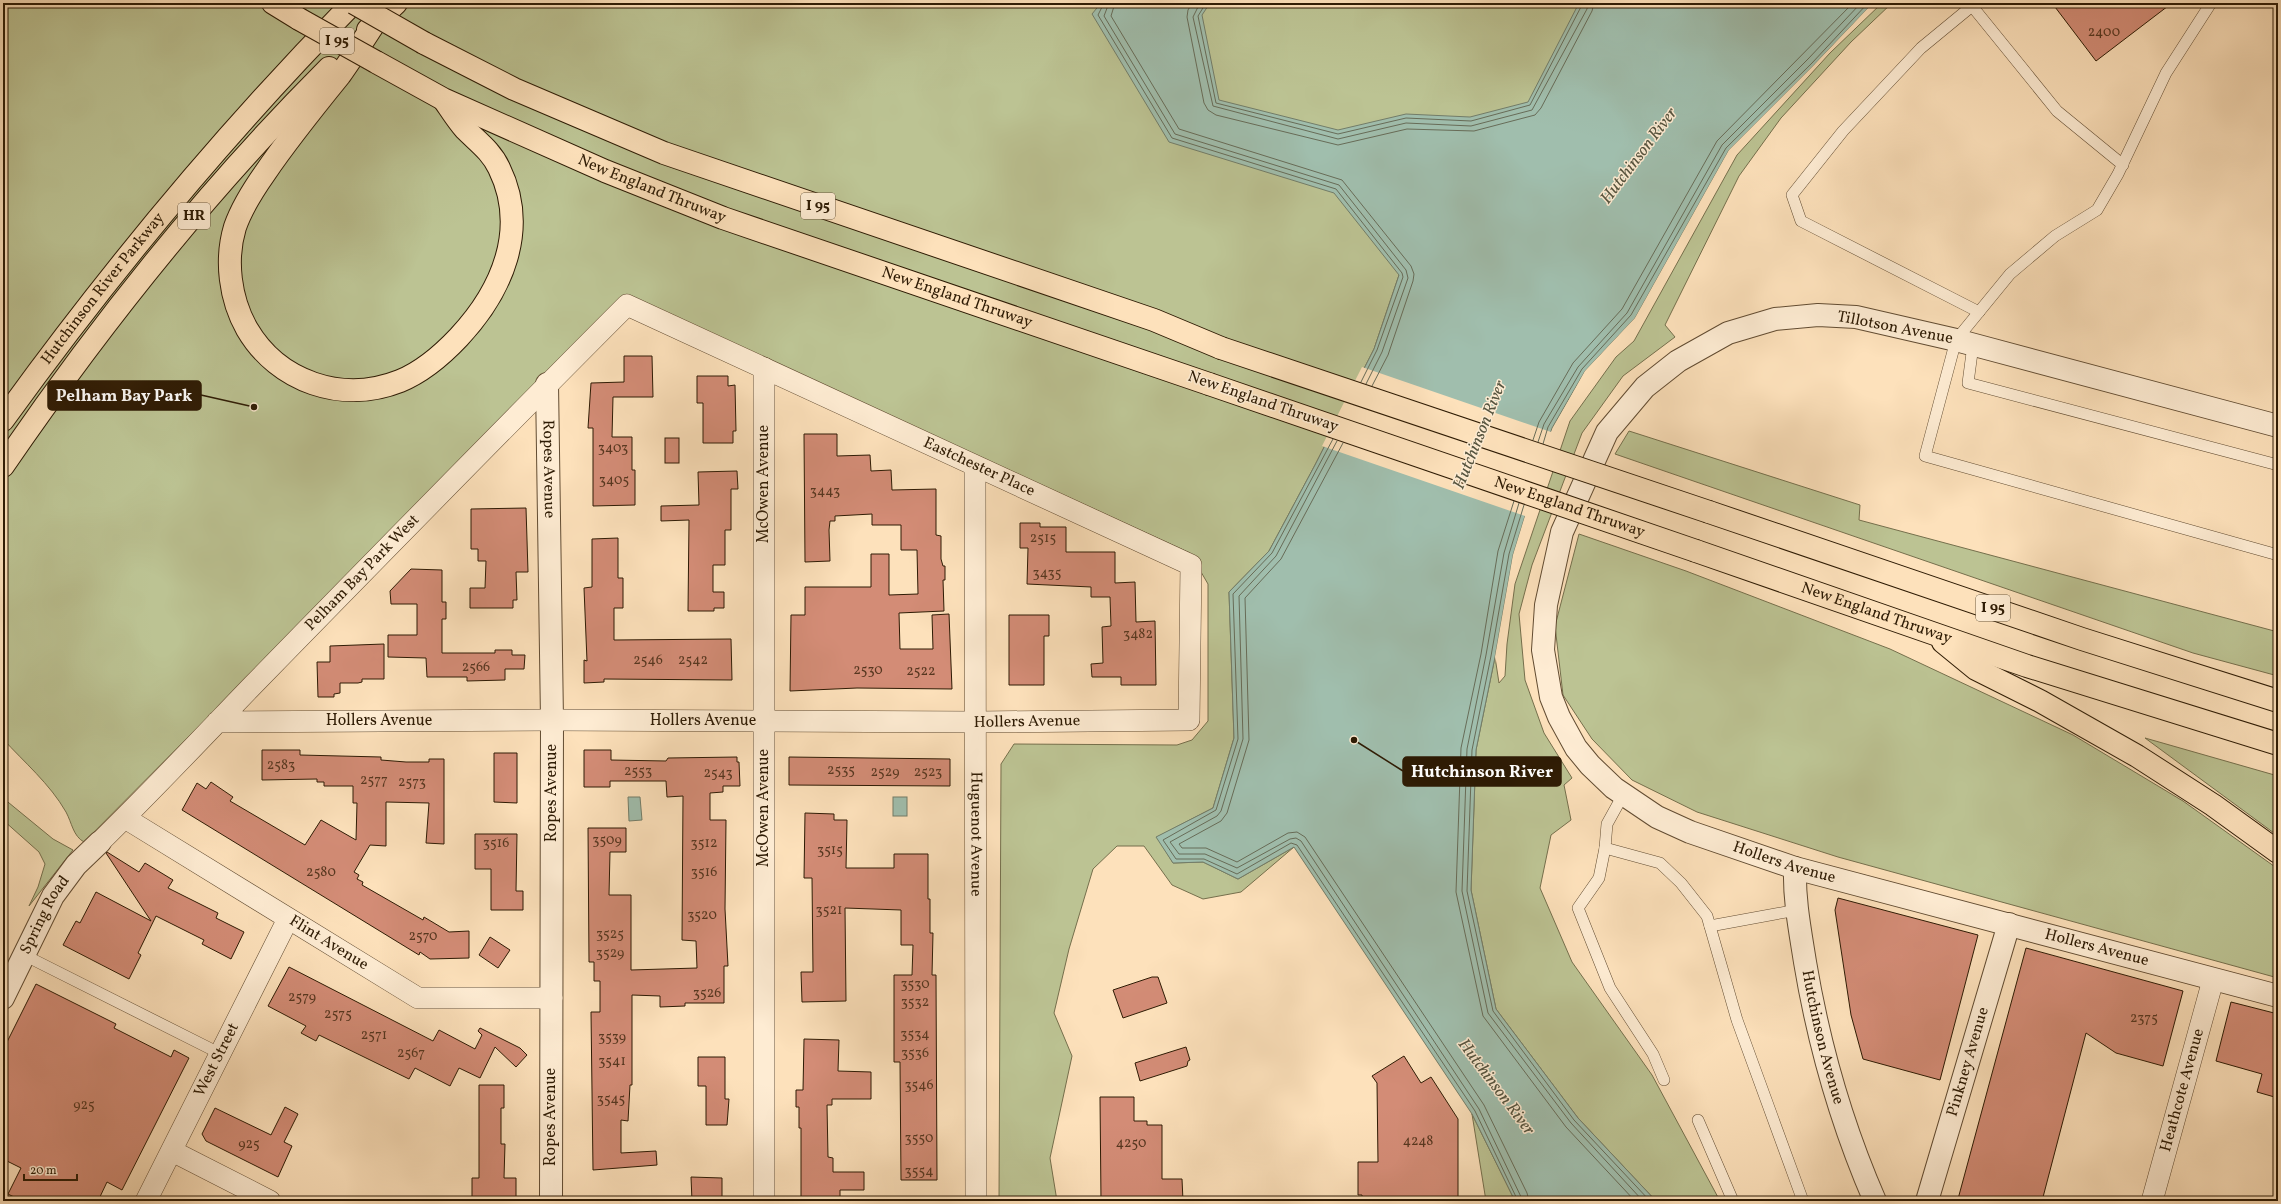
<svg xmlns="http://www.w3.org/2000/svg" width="2281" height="1204" font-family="Vollkorn,serif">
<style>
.green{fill:#bcc393;stroke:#756f4c}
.water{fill:#a0bead;stroke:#727d69}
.pier{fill:#fde1bb}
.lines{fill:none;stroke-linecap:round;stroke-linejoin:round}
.shore{stroke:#676c58;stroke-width:1}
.building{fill:#d38c76;stroke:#2e1b04}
.service-casing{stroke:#624c32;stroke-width:12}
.minor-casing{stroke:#624c32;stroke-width:22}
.tertiary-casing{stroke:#624c32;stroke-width:24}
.motorway-casing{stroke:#2e1b04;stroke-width:24}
.service{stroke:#feecd3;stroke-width:11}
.minor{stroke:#feecd3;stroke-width:21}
.tertiary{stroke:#feecd3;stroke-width:22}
.motorway{stroke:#fde1bb;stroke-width:22}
.motorway-bridge-casing{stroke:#2e1b04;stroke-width:24;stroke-linecap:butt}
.motorway-bridge{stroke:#fde1bb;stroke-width:22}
.labels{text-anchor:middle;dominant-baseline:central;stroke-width:3;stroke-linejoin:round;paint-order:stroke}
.number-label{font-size:14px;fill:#573720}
.shield{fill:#feecd3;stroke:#6c5a42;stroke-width:1}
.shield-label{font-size:15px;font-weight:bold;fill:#2e1b04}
.street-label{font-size:16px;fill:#2e1b04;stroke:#feecd3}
.water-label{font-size:17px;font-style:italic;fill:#56543f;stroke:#feecd3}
.leader{fill:none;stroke:#2e1b04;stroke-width:1.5}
.callout-dot{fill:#2e1b04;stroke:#feecd3;stroke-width:1.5}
.callout{fill:#2e1b04;stroke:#2e1b04;stroke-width:1.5}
.callout-label{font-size:17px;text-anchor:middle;font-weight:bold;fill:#fff}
</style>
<rect width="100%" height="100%" fill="#fde1bb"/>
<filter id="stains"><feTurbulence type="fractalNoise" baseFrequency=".005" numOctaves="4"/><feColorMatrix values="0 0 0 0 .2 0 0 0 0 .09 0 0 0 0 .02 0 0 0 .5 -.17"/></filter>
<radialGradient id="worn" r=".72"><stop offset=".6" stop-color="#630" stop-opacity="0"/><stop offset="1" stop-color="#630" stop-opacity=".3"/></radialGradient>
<g class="green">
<path d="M3 3H1644L1399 275 1374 349 1315 465 1269 551 1229 592 1234 738 1213 808 1157 837 1173 863 1203 862 1238 879 1294 847 1241 892 1203 899 1172 885 1144 846H1117L1093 869 1069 949 1054 1013 1072 1056 1050 1158 1057 1201H999L1001 764 1014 744 1177 745 1192 740 1208 721V584L1190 553 634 298 615 307 84 842C73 836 72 823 66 812 50 784 24 762 3 739Z"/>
<path d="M1882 3H1892L1851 42 1781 118 1739 176 1665 325 1675 337 1623 376 1582 433 1532 565 1519 614 1525 680 1544 733 1572 778 1564 785 1571 820 1551 835 1540 888 1572 962 1652 1075 1720 1201H1656L1578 1118 1496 1009 1471 890 1476 750 1495 657 1499 683 1505 676 1507 644 1515 584 1570 421 1616 357 1634 341 1737 155 1830 53Z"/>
<path d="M1629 431 1860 505 1859 520 2278 632V676L2193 653 1615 454Z"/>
<path d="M1579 534 1686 571 1890 649 2073 735 2183 801 2278 869V978L1838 857 1697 812 1632 780 1592 739 1563 695 1555 626Z"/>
<path d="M2145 738 2278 776V836Z"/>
<path d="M3 798 53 839 73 850 29 906 38 887 45 864 39 852 3 820Z"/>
<path d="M1472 1114 1515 1201H1486Z"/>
</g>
<g class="water">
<path d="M1101 3H1210L1202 15 1219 100 1338 130 1406 114 1470 117 1528 102 1579 3H1873L1814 65 1729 150 1635 318 1585 371 1552 428 1513 555 1495 657 1476 750 1471 890 1496 1009 1578 1118 1656 1201H1515L1472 1114 1294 847 1238 879 1203 862 1173 863 1156 837 1213 808 1234 738 1229 592 1269 551 1315 465 1374 349 1399 275 1334 193 1169 142 1092 14Z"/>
<path d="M628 797H640L642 820 629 821Z"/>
<rect x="893" y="797" width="14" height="19"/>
</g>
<path class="pier" d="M1873 3H1875L1816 67 1730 151 1636 319 1587 373 1554 429 1515 555 1496 663 1495 657 1513 555 1525 516 1322 446 1362 367 1551 432 1585 371 1635 318 1729 150 1814 65Z"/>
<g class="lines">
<g class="shore">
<path d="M1104 3 1098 15 1172 138 1336 189 1402 273 1403 277 1377 350 1361 382"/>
<path d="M1109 3 1104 16 1175 134 1339 185 1406 270 1408 278 1382 352 1366 384"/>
<path d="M1115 3 1111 16 1179 129 1342 180 1411 266 1414 274 1413 281 1388 355 1372 386"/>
<path d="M1192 3 1188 10 1187 17 1204 103 1208 110 1216 115 1338 145 1407 129 1474 131 1535 115 1541 108 1592 11 1594 3"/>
<path d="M1200 3 1193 17 1213 106 1338 139 1406 123 1471 126 1532 110 1587 9 1588 3"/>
<path d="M1206 3 1198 16 1216 103 1338 134 1406 118 1471 121 1530 105 1583 3"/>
<path d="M1333 439 1272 553 1233 594 1238 739 1216 810 1163 840 1176 859H1204L1237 874 1291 843 1297 845 1475 1111 1518 1201"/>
<path d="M1533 440 1539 422 1573 363 1622 309 1717 141 1853 3"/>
<path d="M1337 441 1276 556 1239 596 1243 739 1221 811 1217 816 1170 842 1179 854H1205L1237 868 1290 839 1296 838 1301 841 1479 1109 1523 1201"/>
<path d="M1538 442 1544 424 1578 367 1627 313 1722 145 1808 59 1861 3"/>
<path d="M1343 443 1281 559 1245 598 1249 740 1227 813 1221 821 1179 844 1182 848H1206L1237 862 1288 833 1297 832 1305 837 1484 1105 1527 1193 1529 1201"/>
<path d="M1543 444 1548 427 1582 369 1631 315 1726 148 1812 63 1868 3"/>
<path d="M1514 501 1498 551 1481 654 1461 748 1456 892 1483 1016 1566 1127 1635 1201"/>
<path d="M1519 503 1504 553 1486 655 1467 749 1462 891 1488 1013 1571 1123 1643 1201"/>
<path d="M1524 505 1509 554 1491 656 1472 750 1467 891 1493 1011 1574 1120 1650 1201"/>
</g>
</g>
<g class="building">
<path d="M2052 3H2172L2096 61Z"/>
<path d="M624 356H652L653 397H613L612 437H632V470H635V505L593 506V428H588L591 383 624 382Z"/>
<path d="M697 376H728V386L735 385 736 431H733V443H703V403H697Z"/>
<path d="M804 434H837V456L870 455 871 471 891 470 892 490 936 489V535L941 536V559L943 566H945V580H943L944 611 899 613 900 649H933L932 615 949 614 952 689 857 688 790 691 791 615H805V587H871V554H889V595L918 594 917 550H901V525H872V514L835 516V521H830L829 530 830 561 805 562Z"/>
<rect x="665" y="438" width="14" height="25"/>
<path d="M737 471 738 489H731V530H725V565H713V592H724V608H714V611H688L689 520 661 521V506L699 505 698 472Z"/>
<path d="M526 508 528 572H516L517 600H513V608H470V588H485L486 561H478V549H471V509Z"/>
<path d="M1020 523H1040V527H1066V552H1115V583L1135 582 1136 622 1155 621 1156 685H1121V677H1092L1091 664 1103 663 1102 627 1111 626 1110 597H1091V587L1027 584 1028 548H1020Z"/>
<path d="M618 538V578H623V608H614V640L731 639 732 680 604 679V682L584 683V660L587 661 584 588 592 587V539Z"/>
<path d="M411 569 442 570V602H446V619H442V653H495V650H512V655H525L524 669H505V680L467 681V677H427L426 658 388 657V635H417V604H391L390 591Z"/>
<path d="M1009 615H1049V636H1044V685H1009Z"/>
<path d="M384 644V679H362V682L358 683H340V693L334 694V697H318L317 662H330V646Z"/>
<path d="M262 750H300V755L381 757V760L406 762H429V759H444V844L426 843 429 803 386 802V846L370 845 354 872 359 875 357 879 363 882 362 885 423 920 424 917 449 932 469 931V958L430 959 420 952 419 955 182 810 197 783 206 789 211 782 233 797 230 801 305 845 321 820 356 840 357 803H353V786H324V782H317V779L262 780Z"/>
<path d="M584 750H611V760L666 761 668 758 737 757V762H739L740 786H723V792L710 793V820H726L725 909 728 966H724V1003H685V1006L660 1007V996L632 995V1085H630L628 1121 621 1120V1153L656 1151 657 1165 593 1170 591 1012H600V981H594V962H589L588 828H626V852H610L609 895H631V970L697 968 696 941 682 940 683 796 667 797 666 781H610V787H584Z"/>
<path d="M494 753H517V803L494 802Z"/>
<path d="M789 757 950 759V786L789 785Z"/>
<path d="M805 813 834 814V820H847L846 868H894V854H928V899H930V933H933L932 975H936L937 1180H901L900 1062H894V975H912L913 945H901V910L845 908 846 1001 802 1002 801 972H813L812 878H804Z"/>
<path d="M475 834H517L516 891H523V910H491V869H475Z"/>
<path d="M107 852 139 872 145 863 173 880 168 888 218 913 216 918 244 932 231 959 202 944 204 940 156 916 138 953 141 955 129 979 63 945 76 921 80 923 96 892 151 921 106 853Z"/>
<path d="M1838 898 1978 935 1940 1080 1863 1059 1851 1015 1835 910Z"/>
<path d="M490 937 510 950 498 968 479 955Z"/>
<path d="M2026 948 2183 991 2163 1066 2116 1053 2086 1033 2042 1201H1966L1958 1199Z"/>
<path d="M289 967 433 1041 439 1030 475 1049 482 1035 478 1031 480 1028 520 1048 527 1055 516 1067 495 1047 480 1078 459 1068 450 1086 415 1068 409 1079 319 1035 316 1041 301 1033 306 1026 268 1006Z"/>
<path d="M1152 977H1158L1167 1003 1123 1018 1113 990Z"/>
<path d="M36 984 116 1024 114 1028 171 1057 174 1050 189 1058 122 1190 107 1182 98 1201H22L8 1194 21 1168 3 1159V1050Z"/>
<path d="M2231 1002 2278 1014V1098L2257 1092 2262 1074 2216 1061Z"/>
<path d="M804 1039 839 1040 838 1071 871 1072V1099H832V1105H827L828 1157 833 1158V1172H864V1190H840V1201H801V1128H799V1107H796V1090H803Z"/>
<path d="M1186 1047 1190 1060 1188 1061 1187 1066 1140 1081 1135 1063Z"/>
<path d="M1404 1056 1421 1083 1431 1077 1458 1119V1201H1362V1195H1358V1162H1378L1377 1083 1372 1076Z"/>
<path d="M698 1057H725V1099H729L727 1125H706V1086H698Z"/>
<path d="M479 1085H504V1108H501V1144H505L504 1178H516V1201H472V1178H479Z"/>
<path d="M1100 1097H1134V1121H1147V1125H1162V1179H1182L1183 1201H1101Z"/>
<path d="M285 1107 298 1114 284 1142 292 1146 278 1177 206 1141 202 1134 215 1108 271 1135Z"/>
<path d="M691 1177 722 1178V1201H692Z"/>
</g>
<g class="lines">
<defs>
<g id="service">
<path d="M1972 3V6L2057 111 2123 165"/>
<path d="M2211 3 2166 73 2118 174 2097 210 2055 236 2010 274 1956 340 1925 456 2278 555"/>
<path d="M1972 6 1921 48 1843 131 1792 195 1801 221 1979 312"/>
<path d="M1973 345 1968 383 2278 465"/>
<path d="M1623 795 1607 824 1605 848 1599 878 1578 908 1610 988 1653 1054 1664 1080"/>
<path d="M1605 848 1660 863 1681 883 1707 916 1737 1020 1803 1201"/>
<path d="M1710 926 1797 910"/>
<path d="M24 955 221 1054"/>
<path d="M1698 1120 1733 1201"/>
<path d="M3 1199 7 1201"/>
</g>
<g id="minor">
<path id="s1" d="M975 467 976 1201"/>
<path id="s2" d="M125 818 418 998H552"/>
<path id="s3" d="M100 842C152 791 202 738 253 685 377 558 501 431 627 305L1191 565 1189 720 977 722 552 720 217 722"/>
<path d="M172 1151 270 1201"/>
<path id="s4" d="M146 1201 288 919"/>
<path d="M764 1201V368"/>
<path id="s5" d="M2152 1201 2213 980"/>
</g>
<g id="tertiary">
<path id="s6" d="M547 384 552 720 551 1201"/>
<path id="s7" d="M2278 426 1956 340 1856 317 1818 315 1775 319 1728 333 1678 361 1645 387 1607 432 1562 532 1546 605 1543 650 1551 697 1559 717 1576 748 1590 765 1614 788 1657 817 1690 832 1795 868 2278 996"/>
<path id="s8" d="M1795 868C1794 900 1800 930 1805 962 1819 1046 1841 1123 1875 1201"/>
<path id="s9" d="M3 998 53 896 76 865 100 842"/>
<path id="s10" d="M1927 1201 2009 924"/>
</g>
<g id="motorway">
<path d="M273 3 299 19"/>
<path d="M374 24C363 41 352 58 340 75 314 107 288 139 265 173 253 190 242 207 235 227 225 260 230 299 247 329 278 382 342 404 400 381 422 372 443 354 459 337 502 291 529 229 499 168 491 151 478 142 465 129 457 120 451 110 444 100"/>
<path d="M368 30 396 3"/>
<path d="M424 43 514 89 664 153 1154 320 1221 348"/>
<path id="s11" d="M376 62 443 99 605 171 723 218 1209 384"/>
<path id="s12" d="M3 420C110 272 225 133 353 3"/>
<path d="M3 466C99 326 209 188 329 68"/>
<path d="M1709 512 2082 639 2278 701"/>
<path id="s13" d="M1696 551 2027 666 2278 744"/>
<path d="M1943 642 1976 669 2040 701 2137 756 2213 805 2278 852"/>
</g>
</defs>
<use href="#service" class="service-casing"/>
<use href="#minor" class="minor-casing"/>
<use href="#tertiary" class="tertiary-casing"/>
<use href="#motorway" class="motorway-casing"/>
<use href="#service" class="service"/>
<use href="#minor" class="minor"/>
<use href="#tertiary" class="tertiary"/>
<use href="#motorway" class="motorway"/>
<defs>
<g id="motorway-bridge">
<path d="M354 3 424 43"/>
<path d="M299 19 376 62"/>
<path d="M1221 348 1709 512"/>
<path id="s14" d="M1209 384 1696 551"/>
</g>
</defs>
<use href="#motorway-bridge" class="motorway-bridge-casing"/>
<use href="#motorway-bridge" class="motorway-bridge"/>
</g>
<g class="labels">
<g class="number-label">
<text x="2104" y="32">2400</text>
<text x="613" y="448">3403</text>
<text x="614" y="480">3405</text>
<text x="825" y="491">3443</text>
<text x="1043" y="538">2515</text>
<text x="1047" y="573">3435</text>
<text x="1138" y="634">3482</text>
<text x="648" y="660">2546</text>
<text x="693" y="660">2542</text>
<text x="476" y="667">2566</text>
<text x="868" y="670">2530</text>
<text x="921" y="671">2522</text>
<text x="281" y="765">2583</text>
<text x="841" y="770">2535</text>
<text x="638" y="771">2553</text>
<text x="885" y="772">2529</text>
<text x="928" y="772">2523</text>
<text x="718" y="773">2543</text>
<text x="374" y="780">2577</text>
<text x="412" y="782">2573</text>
<text x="607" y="840">3509</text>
<text x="496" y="843">3516</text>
<text x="704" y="843">3512</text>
<text x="830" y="850">3515</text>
<text x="321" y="872">2580</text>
<text x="704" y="872">3516</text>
<text x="829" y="910">3521</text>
<text x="702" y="915">3520</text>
<text x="610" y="934">3525</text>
<text x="423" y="936">2570</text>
<text x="610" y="953">3529</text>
<text x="915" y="984">3530</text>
<text x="707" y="993">3526</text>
<text x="302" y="997">2579</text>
<text x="915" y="1002">3532</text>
<text x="338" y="1014">2575</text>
<text x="2144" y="1018">2375</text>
<text x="915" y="1034">3534</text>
<text x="374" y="1035">2571</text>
<text x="612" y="1037">3539</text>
<text x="411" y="1053">2567</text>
<text x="915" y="1053">3536</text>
<text x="612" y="1061">3541</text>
<text x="919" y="1085">3546</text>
<text x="611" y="1099">3545</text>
<text x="84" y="1105">925</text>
<text x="919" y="1138">3550</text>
<text x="1418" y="1141">4248</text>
<text x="1131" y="1143">4250</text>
<text x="249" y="1144">925</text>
<text x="919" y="1171">3554</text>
</g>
<g class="shield">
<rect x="320" y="28" width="34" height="26" rx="3"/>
<rect x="801" y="193" width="34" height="26" rx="3"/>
<rect x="178" y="203" width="32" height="26" rx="3"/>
<rect x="1976" y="595" width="34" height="26" rx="3"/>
</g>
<g class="shield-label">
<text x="337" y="41">I 95</text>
<text x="818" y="206">I 95</text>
<text x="194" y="216">HR</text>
<text x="1993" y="608">I 95</text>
</g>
<g class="street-label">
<text stroke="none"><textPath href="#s11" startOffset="304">New England Thruway</textPath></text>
<text stroke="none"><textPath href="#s12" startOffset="165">Hutchinson River Parkway</textPath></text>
<text stroke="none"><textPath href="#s11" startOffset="628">New England Thruway</textPath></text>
<text transform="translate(1895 328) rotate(11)">Tillotson Avenue</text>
<text transform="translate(1263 402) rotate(19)">New England Thruway</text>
<text stroke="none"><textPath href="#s3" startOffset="1140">Eastchester Place</textPath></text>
<text stroke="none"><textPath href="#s6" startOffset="85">Ropes Avenue</textPath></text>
<text transform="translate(764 484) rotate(-90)">McOwen Avenue</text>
<text stroke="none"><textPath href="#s14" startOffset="381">New England Thruway</textPath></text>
<text stroke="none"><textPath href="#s3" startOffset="376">Pelham Bay Park West</textPath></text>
<text stroke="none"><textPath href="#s13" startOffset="191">New England Thruway</textPath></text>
<text x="379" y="721">Hollers Avenue</text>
<text x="703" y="721">Hollers Avenue</text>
<text transform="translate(1027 722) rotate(-1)">Hollers Avenue</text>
<text transform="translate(552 793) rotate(-90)">Ropes Avenue</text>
<text transform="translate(764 808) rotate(-90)">McOwen Avenue</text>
<text stroke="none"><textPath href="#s1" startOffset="367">Huguenot Avenue</textPath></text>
<text stroke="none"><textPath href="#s7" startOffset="1301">Hollers Avenue</textPath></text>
<text stroke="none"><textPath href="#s9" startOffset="93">Spring Road</textPath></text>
<text stroke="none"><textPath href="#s2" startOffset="239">Flint Avenue</textPath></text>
<text stroke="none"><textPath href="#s7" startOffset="1625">Hollers Avenue</textPath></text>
<text stroke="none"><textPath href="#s8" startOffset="172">Hutchinson Avenue</textPath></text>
<text stroke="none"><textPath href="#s4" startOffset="158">West Street</textPath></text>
<text stroke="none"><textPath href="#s10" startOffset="145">Pinkney Avenue</textPath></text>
<text stroke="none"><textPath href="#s5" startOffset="115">Heathcote Avenue</textPath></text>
<text transform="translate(551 1117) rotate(-90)">Ropes Avenue</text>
</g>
<g class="water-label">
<text transform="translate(1639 156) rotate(-53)">Hutchinson River</text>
<text transform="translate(1480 435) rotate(-68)">Hutchinson River</text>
<text transform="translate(1496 1087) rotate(53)">Hutchinson River</text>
</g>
</g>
<path class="leader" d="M254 407L201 395M1354 740L1403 771"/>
<g class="callout-dot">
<circle cx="254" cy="407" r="4"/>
<circle cx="1354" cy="740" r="4"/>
</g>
<g class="callout">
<rect x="48" y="381" width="153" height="29" rx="4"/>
<rect x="1403" y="757" width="158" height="29" rx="4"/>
</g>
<g class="callout-label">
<text x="124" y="401">Pelham Bay Park</text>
<text x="1482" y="777">Hutchinson River</text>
</g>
<rect width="2281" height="1204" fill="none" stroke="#fde1bb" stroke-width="16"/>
<rect x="4" y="4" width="2273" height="1196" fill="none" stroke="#2e1b04" stroke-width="2"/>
<rect x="8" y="8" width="2265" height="1188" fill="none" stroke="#2e1b04"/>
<path d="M24 1174v6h53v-6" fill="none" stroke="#2e1b04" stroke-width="2"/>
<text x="30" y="1174" font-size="12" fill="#2e1b04" stroke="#feecd3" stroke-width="3" paint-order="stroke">20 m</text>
<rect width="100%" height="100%" filter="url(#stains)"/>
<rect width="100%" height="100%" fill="url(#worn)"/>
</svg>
